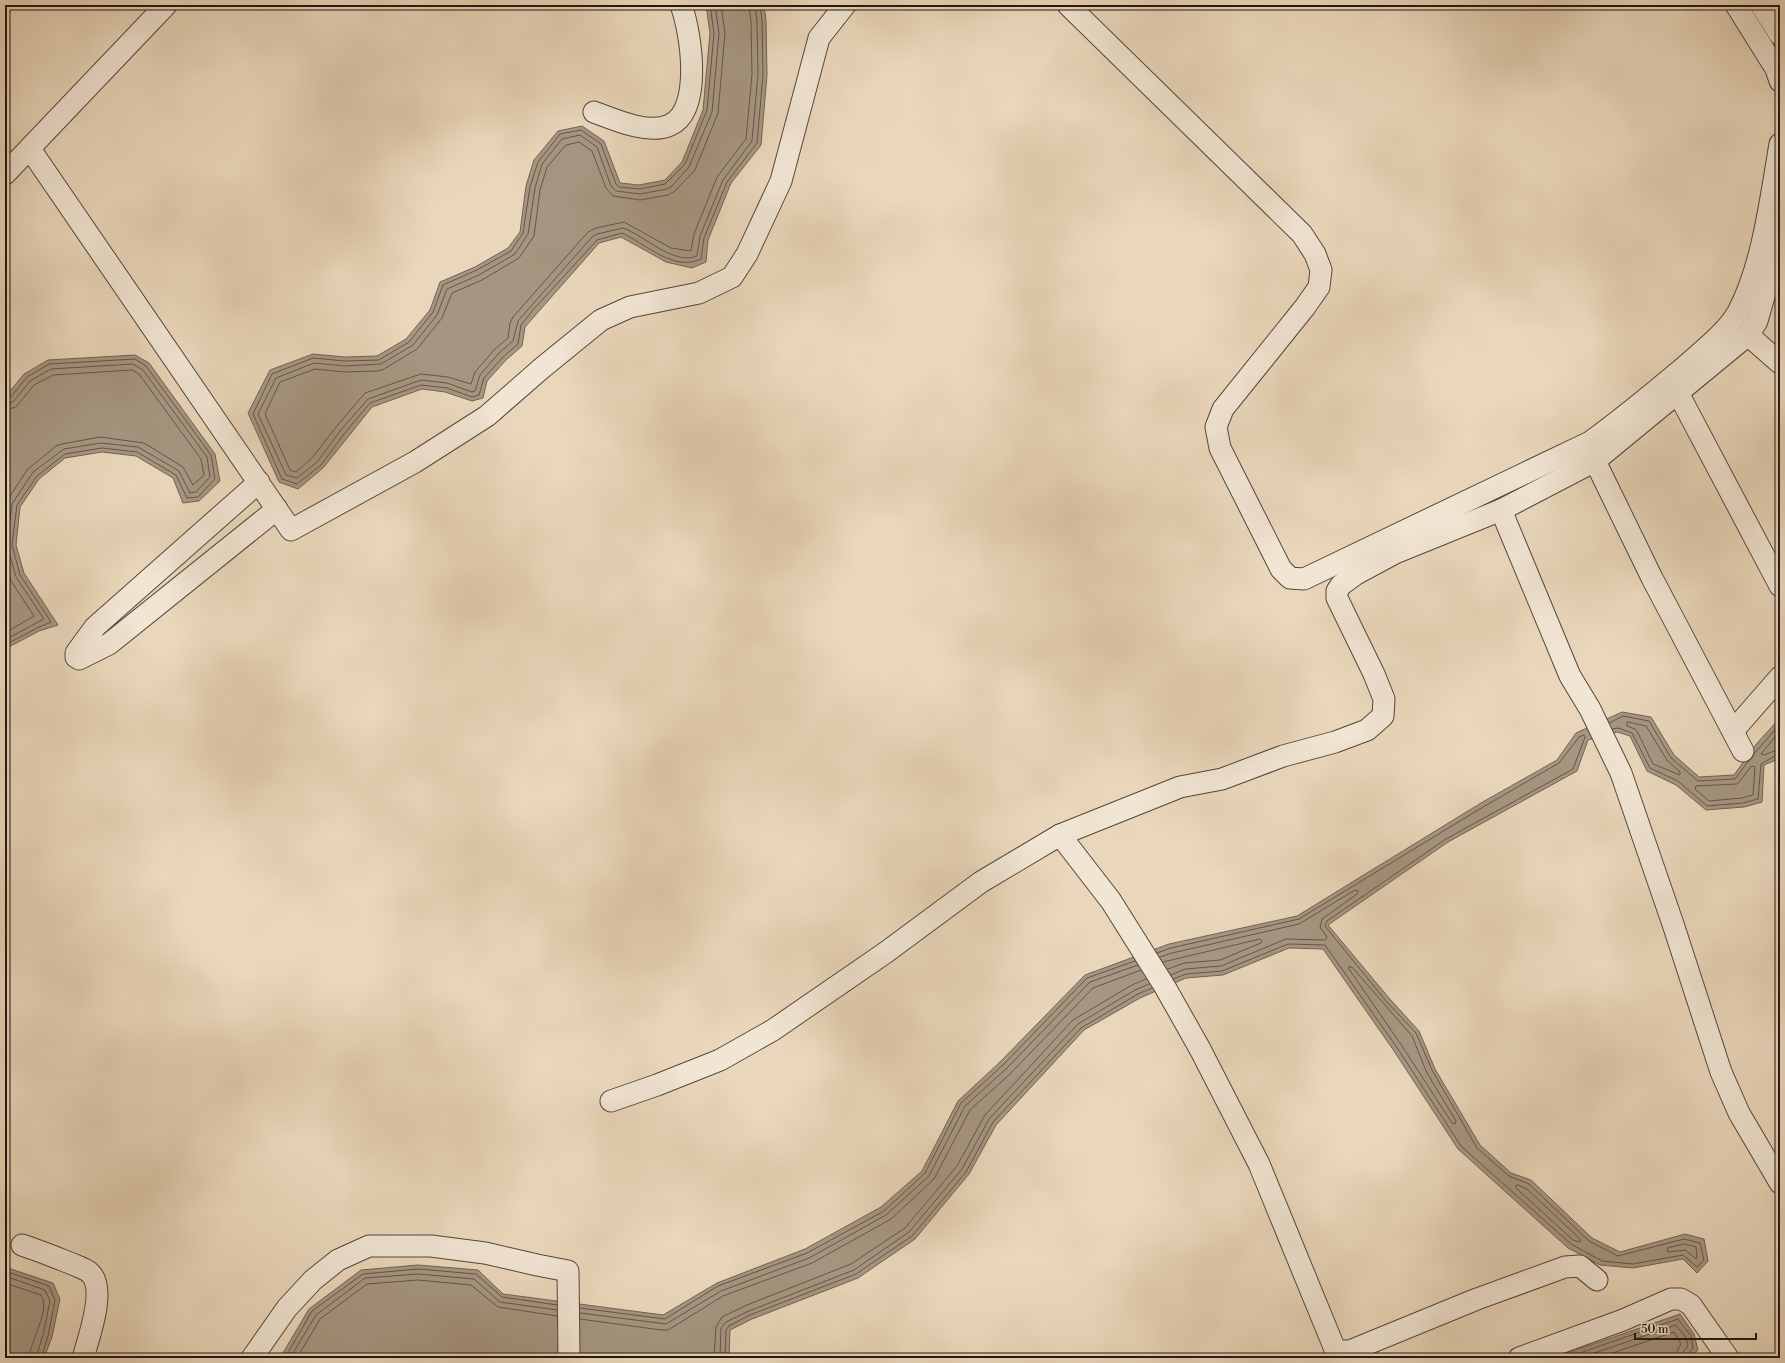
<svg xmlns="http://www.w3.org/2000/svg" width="1785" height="1363" font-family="'Libre Bodoni',serif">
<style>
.water{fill:#a69681;stroke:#716354}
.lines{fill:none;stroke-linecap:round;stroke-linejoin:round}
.shore{stroke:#645649;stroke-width:1}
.minor-casing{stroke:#53473c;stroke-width:23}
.minor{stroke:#f1e5d3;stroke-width:21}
</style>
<rect width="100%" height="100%" fill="#ead7bb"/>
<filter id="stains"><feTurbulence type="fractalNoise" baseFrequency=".005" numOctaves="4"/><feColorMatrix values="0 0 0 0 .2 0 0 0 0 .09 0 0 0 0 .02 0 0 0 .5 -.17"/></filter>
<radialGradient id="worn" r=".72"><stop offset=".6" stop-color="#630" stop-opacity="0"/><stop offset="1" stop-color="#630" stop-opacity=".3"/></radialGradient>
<g class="water">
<path d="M706 5H764L766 20 767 75 761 145 731 183 708 240 706 262 692 268 666 262 621 237 599 243 525 327 522 346 506 360 487 381 483 398 472 401 445 392 422 389 372 407 323 468 298 489 279 482 248 413 270 370 313 354 345 357 377 356 406 339 430 310 440 282 475 267 508 248 520 232 526 186 534 160 558 131 582 126 604 141 620 183 639 185 665 180 682 162 703 110 710 33Z"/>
<path d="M135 355 149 363 215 454 220 481 199 501 183 503 173 478 136 456 102 452 65 458 39 479 20 507 16 545 24 573 58 625 39 631 5 649V397L24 374 48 360Z"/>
<path d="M1622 712 1651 717 1674 755 1699 777 1734 775 1758 742 1780 718V763L1776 760 1764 765 1762 802 1744 807 1706 810 1676 785 1647 771 1630 736 1617 732 1588 740 1577 771 1448 842 1328 925 1389 998 1419 1031 1435 1069 1480 1145 1511 1173 1531 1180 1592 1238 1620 1252 1685 1234 1704 1239 1708 1261 1697 1273 1683 1259 1633 1268 1600 1265 1568 1248 1458 1149 1394 1051 1323 949 1289 948 1223 975 1186 978 1140 998 1084 1030 996 1125 969 1174 915 1239 858 1278 752 1319 730 1330 729 1358H280L309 1309 361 1270 418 1265 478 1270 503 1294 663 1315 717 1283 805 1249 881 1207 922 1171 958 1101 1000 1062 1085 975 1169 944 1297 916 1481 803 1557 760 1576 733Z"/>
<path d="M5 1267 53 1283 60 1299 52 1337 44 1358H5Z"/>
<path d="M1680 1314 1694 1334 1698 1350 1689 1358H1553Z"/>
</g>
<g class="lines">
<g class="shore">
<path d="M710 5 714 33 707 110 685 164 665 184 640 189 619 187 616 184 601 144 581 130 560 134 538 162 530 187 523 233 511 251 477 270 443 285 433 312 409 342 379 360 345 361 313 358 272 374 253 414 282 479 297 484 321 465 344 434 370 403 421 385 447 388 472 397 479 395 484 378 503 357 518 344 521 325 533 310 597 240 622 233C646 244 674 272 701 259L704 238 727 182 757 143 763 75 762 20 760 5"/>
<path d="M715 5 719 33 712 112 689 167 671 187 667 189 640 194 616 191 611 186 597 147 580 135 562 139 542 164 535 188 528 234 515 254 479 275 447 289 437 315 413 345 381 364 344 366 314 363 276 378 258 414 286 475 297 478 317 462 340 431 368 399 421 380 447 383 472 392 475 391 480 375 499 353 513 341 518 321 592 237 597 234 623 228C644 235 674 266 697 256L700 236 723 180 752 141 758 74 757 21 755 5"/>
<path d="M721 5 725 33 718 113 695 170 675 191 668 195 640 200 613 196 606 188 592 151 579 142 566 145 547 167 540 190 534 236 519 258 482 280 452 293 442 318 417 349 384 369 378 371 345 372 315 369 280 382 265 414 290 470 296 472 312 458 336 427 365 393 421 374 448 377 471 384 475 372 495 349 508 338 510 323 513 317 588 232 596 228 624 222 671 248 691 251 694 234 717 177 746 139 752 74 751 21 749 5"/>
<path d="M5 399 10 398 27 377 49 364 135 359 146 366 211 455 215 479 198 497 187 498 176 475 137 452 102 448 65 454 37 476 17 505 12 545 20 575 51 622 37 628 5 645"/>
<path d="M5 404 13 402 30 381 51 369 133 364 143 370 207 457 210 477 196 492 190 493 179 471 138 447 101 443 64 449 33 472 12 504 7 545 16 577 44 619 5 640"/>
<path d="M5 410 16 407 34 385 53 375 132 370 139 374 201 459 204 475 193 485 183 467 144 443 100 437 62 444 56 446 27 470 8 499 5 509"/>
<path d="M5 562 11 581 34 616 5 633"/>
<path d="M1628 722 1646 726 1667 760 1680 772V775L1653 764 1638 733 1635 729 1627 726Z"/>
<path d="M1609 723 1623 716 1649 721 1671 758 1698 781 1735 779 1750 759"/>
<path d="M1613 729 1618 728 1632 733 1650 768 1678 781 1707 806 1743 803 1758 799 1761 764 1775 756 1780 758"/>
<path d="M1780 731 1761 754 1764 755 1774 751 1780 752"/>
<path d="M1753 755 1780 724"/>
<path d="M1752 766 1755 767 1753 795 1742 798 1709 801 1695 789 1696 786 1737 784Z"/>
<path d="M1157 953 1171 948 1299 919 1483 807 1559 763 1579 737 1584 735 1585 737 1573 769 1446 839 1327 921 1325 926 1386 1001 1416 1033 1432 1070 1477 1148 1509 1176 1529 1184 1589 1241 1618 1256 1684 1239 1700 1243 1704 1260 1697 1267 1683 1255 1633 1264 1602 1261 1571 1244 1461 1146 1398 1049 1325 945 1288 944 1222 971 1186 974 1173 979"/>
<path d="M1160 957 1172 953 1299 924 1355 890 1358 891 1357 894 1322 919 1320 927 1327 937 1325 940 1286 939 1221 966 1185 969 1171 975"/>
<path d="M1163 962 1260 939 1262 941 1261 943 1220 960 1184 963 1168 969"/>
<path d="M1349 967H1352L1412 1036 1427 1073 1456 1121 1455 1124 1452 1123 1402 1046 1349 969Z"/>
<path d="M1518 1185 1527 1189 1580 1239V1242L1573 1240 1516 1188V1186Z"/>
<path d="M1685 1244 1696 1247 1697 1258H1695L1685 1250 1669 1252 1667 1251 1668 1248Z"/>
<path d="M5 1271 49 1286 55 1300 48 1336 41 1358"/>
<path d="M5 1276 45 1290 50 1301 43 1335 36 1358"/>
<path d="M5 1283 41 1295C51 1310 30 1341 29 1358"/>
<path d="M580 1308 665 1319 718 1286 807 1253 884 1211 925 1173 961 1103 1003 1065 1087 978 1135 961"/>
<path d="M580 1313 666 1324 721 1291 809 1258 886 1215 929 1176 965 1106 1007 1068 1090 982 1138 965"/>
<path d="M580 1319 661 1330H668L723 1296 812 1263 891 1219 934 1179 970 1110 1011 1073 1093 988 1141 970"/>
<path d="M285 1358 312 1311 363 1274 418 1269 476 1274 502 1297 557 1305"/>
<path d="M290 1358 316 1315 365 1278 418 1274 474 1279 500 1302 557 1310"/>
<path d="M297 1358 320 1319 367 1284 418 1280 471 1285 498 1307 557 1316"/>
<path d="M714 1358 716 1327 722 1317 747 1305 851 1264 905 1228 957 1166 985 1115 1073 1020 1132 985 1146 979"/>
<path d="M720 1358 721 1328 726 1322 749 1311 854 1270 909 1232 962 1169 989 1119 1078 1024 1135 990 1149 984"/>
<path d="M725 1358 726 1330 729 1326 750 1315 856 1274 912 1236 966 1172 993 1122 1081 1028 1138 994 1152 988"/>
<path d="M1565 1358 1678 1319 1691 1336 1693 1348 1688 1354 1687 1358"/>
<path d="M1580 1358 1676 1325 1686 1338 1688 1346 1683 1352 1682 1358"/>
<path d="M1598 1358 1674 1332 1681 1344 1677 1351 1676 1358"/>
</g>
<defs>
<g id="minor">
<path d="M1068 5 1302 234 1315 254 1321 270 1319 287 1305 307 1223 409 1216 427 1220 448 1281 569 1290 578 1304 579 1590 442C1622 419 1652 394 1683 368 1701 352 1727 332 1738 312 1763 265 1771 196 1780 144"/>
<path d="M1736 5 1776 69 1780 81"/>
<path d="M1761 5 1780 35"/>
<path d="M594 112C615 120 649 135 670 125 703 110 691 32 681 5"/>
<path d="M30 149 291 530 415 462 487 416 542 368 601 320 630 307 699 293 732 277 747 254 781 181 819 38 845 5"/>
<path d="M5 174 166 5"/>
<path d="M1748 335 1780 363"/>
<path d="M1678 393 1780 586"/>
<path d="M1595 461 1652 578 1743 751"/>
<path d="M259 482 95 627 76 653V657L79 659 109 644 277 509"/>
<path d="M1501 510 1570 676 1590 709 1621 773 1674 927 1721 1072 1739 1113 1780 1183"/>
<path d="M1733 731 1780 677"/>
<path d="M1060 835 1111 901 1165 987 1200 1049 1259 1164 1334 1347 1339 1351H1350L1477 1299 1565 1267 1580 1266 1597 1280"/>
<path d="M611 1101 657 1085 720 1060 773 1030 885 953 981 882 1060 835 1180 787 1222 779 1283 756 1335 742 1367 730 1383 716 1384 699 1374 674 1337 598V591L1341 585 1356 574 1395 553 1501 510 1595 461 1748 335 1757 321 1780 240"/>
<path d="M22 1245C40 1251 57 1258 75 1265 79 1267 85 1269 89 1272 108 1287 88 1339 83 1358"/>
<path d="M252 1358 287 1308 313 1280 338 1260 369 1246H431L485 1253 537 1265 568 1271 569 1358"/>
<path d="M1519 1358 1623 1320 1671 1299H1681L1691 1305 1728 1358"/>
</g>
</defs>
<use href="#minor" class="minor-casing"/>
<use href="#minor" class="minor"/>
</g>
<rect width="1785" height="1363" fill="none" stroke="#ead7bb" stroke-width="20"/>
<rect x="6" y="6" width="1773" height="1351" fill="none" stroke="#211711" stroke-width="2"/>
<rect x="10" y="10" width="1765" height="1343" fill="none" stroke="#211711"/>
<path d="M1635 1333v6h121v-6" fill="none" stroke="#211711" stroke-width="2"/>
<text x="1641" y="1333" font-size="12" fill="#211711" stroke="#f1e5d3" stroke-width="3" paint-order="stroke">50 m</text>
<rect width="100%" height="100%" filter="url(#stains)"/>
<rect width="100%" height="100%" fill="url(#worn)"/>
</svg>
